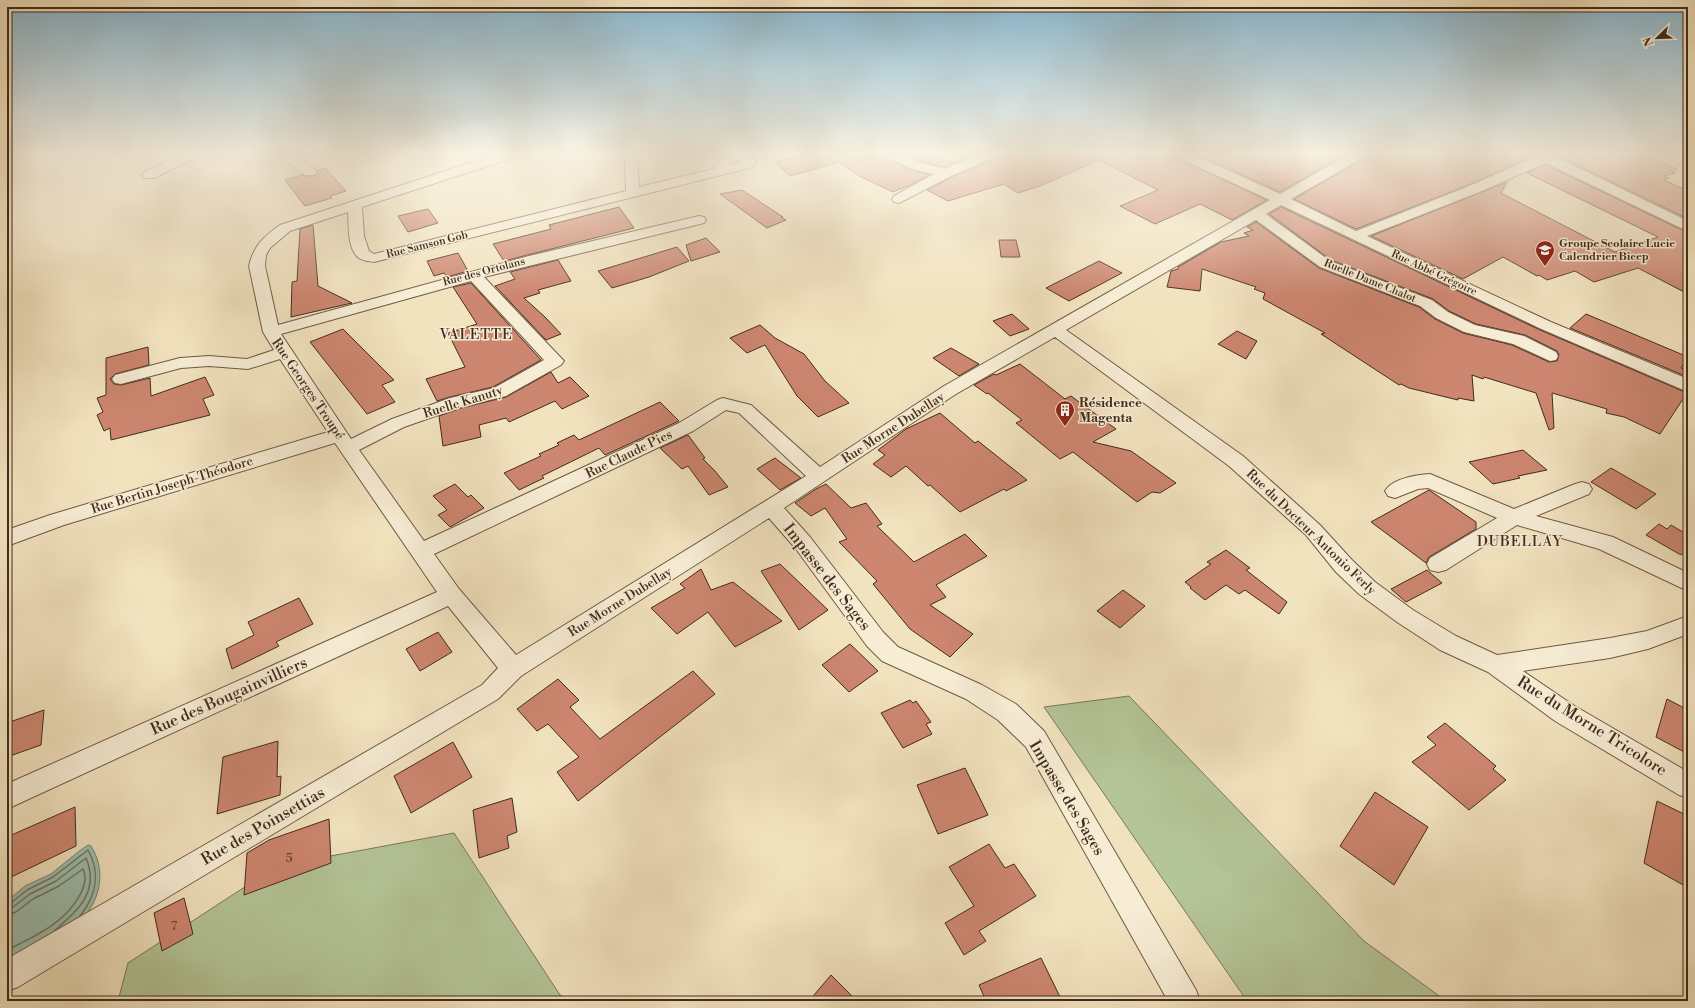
<svg xmlns="http://www.w3.org/2000/svg" width="1695" height="1008" font-family="'Libre Bodoni',serif">
<style>
.green{fill:#b4c597;stroke:#7b785a}
.water{fill:#9cbeae;stroke:#788374}
.lines{fill:none;stroke-linecap:round;stroke-linejoin:round}
.shore{stroke:#6f7465;stroke-width:1.5}
.building{fill:#cd8670;stroke:#422b1c}
.street-casing{stroke:#6e5945;stroke-width:2}
.street{fill:#f7edd5;fill-rule:evenodd}
.labels{text-anchor:middle;dominant-baseline:central;stroke-width:3;stroke-linejoin:round;paint-order:stroke}
.far-poi-label{font-size:11px;font-weight:bold;fill:#422b1c;stroke:#f7edd5;text-anchor:start}
.far-street-label{font-size:11px;fill:#422b1c;stroke:#f7edd5}
.street-label{font-size:13px;fill:#422b1c;stroke:#f7edd5}
.poi-label{font-size:13px;font-weight:bold;fill:#422b1c;stroke:#f7edd5;text-anchor:start}
.near-number-label{font-size:13px;fill:#654231}
.neighbourhood-label{font-size:14px;letter-spacing:1px;fill:#422b1c;stroke:#f7edd5}
.near-street-label{font-size:16px;fill:#422b1c;stroke:#f7edd5}
</style>
<rect width="100%" height="100%" fill="#f2e3bf"/>
<filter id="stains"><feTurbulence type="fractalNoise" baseFrequency=".005" numOctaves="4"/><feColorMatrix values="0 0 0 0 .2 0 0 0 0 .09 0 0 0 0 .02 0 0 0 .5 -.17"/></filter>
<radialGradient id="worn" r=".72"><stop offset=".6" stop-color="#630" stop-opacity="0"/><stop offset="1" stop-color="#630" stop-opacity=".3"/></radialGradient>
<g class="green">
<path d="M1129 696 1364 941 1446 1001H1247L1044 707Z"/>
<path d="M454 833 560 995 570 1001H118L128 963 277 866Z"/>
</g>
<path class="water" d="M88 845 91 846C105 868 102 895 85 916L7 966V901L25 886 51 874 78 852Z"/>
<g class="lines">
<g class="shore">
<path d="M7 903H11L27 890 53 877 88 850C101 873 96 896 80 916"/>
<path d="M7 908 13 907 30 894 56 881 86 858C100 891 78 911 54 931"/>
<path d="M7 915 16 912 33 899 59 886 83 869C87 877 85 885 81 893 66 923 35 936 7 950"/>
</g>
</g>
<g class="building">
<path d="M802 155H887L889 159 911 170 930 175 906 187H905L893 192 859 176 839 162 790 176 774 162Z"/>
<path d="M909 155H973L945 167 922 162Z"/>
<path d="M996 155H1176L1178 159 1267 200 1232 220 1200 204 1155 224 1120 206 1158 190 1099 160 1040 186 1018 193 1004 184 948 201 927 190 952 177 994 159Z"/>
<path d="M1198 155H1345L1280 192Z"/>
<path d="M1365 155H1534V156L1466 186 1356 229 1294 199 1363 159Z"/>
<path d="M1556 155H1586L1594 159 1615 155H1636L1648 160 1653 159 1677 169 1671 171 1676 173 1664 176 1669 178 1664 180 1688 191V219Z"/>
<path d="M1546 165 1682 230 1688 231V234L1682 237 1688 240V294L1638 268 1594 282 1575 271 1547 280 1539 275 1537 276 1503 257 1463 279 1371 236 1507 182 1501 193 1615 252 1658 237 1527 173Z"/>
<path d="M325 168 346 191 330 196 332 198 305 206 285 180 302 175 305 176H315L318 173V170Z"/>
<path d="M742 190 783 217H781L786 220 767 228 720 194Z"/>
<path d="M619 207 634 228 504 261 493 244 551 229 549 225Z"/>
<path d="M1281 207 1538 329 1687 393 1660 434 1624 417 1606 413 1607 409 1552 393 1554 428 1549 430 1536 393 1484 377 1483 379 1472 375 1474 401 1458 398V400L1409 388 1401 384 1399 385 1321 334 1325 333 1263 299 1265 293 1254 289 1256 287 1202 269 1200 291 1167 287 1171 271 1178 269V267L1221 242 1249 236 1244 233 1253 230 1247 227 1256 222 1319 268 1419 307 1435 319 1463 333 1512 345 1549 362 1557 361 1559 355 1557 351 1525 335 1476 324 1449 311 1433 299 1331 260 1269 214Z"/>
<path d="M428 209 438 223 408 232 398 216Z"/>
<path d="M313 225 318 286 352 303 291 317 292 282 297 281 300 229Z"/>
<path d="M706 238 720 252 691 261 686 245Z"/>
<path d="M999 240H1016L1020 257H1001Z"/>
<path d="M677 247 689 261 649 277 612 288 598 271Z"/>
<path d="M458 253 468 271 447 277 444 273 434 276 427 261Z"/>
<path d="M558 260 571 281 538 290 540 293 524 298 545 317 561 334 546 340 495 286 515 279 510 272Z"/>
<path d="M1099 261 1122 273 1069 301 1046 288Z"/>
<path d="M471 283 541 360 493 387 450 397 437 401 426 379 465 367 448 333 477 324 453 287Z"/>
<path d="M1012 314 1029 329 1010 336 993 321Z"/>
<path d="M1586 314 1688 357 1681 368 1688 370V377L1570 328Z"/>
<path d="M760 325 775 338 804 354 825 381 849 403 818 417 797 396 765 345 747 353 730 338Z"/>
<path d="M343 329 394 380 382 385 395 402 367 414 310 342Z"/>
<path d="M1237 331 1257 341 1246 359 1218 344Z"/>
<path d="M148 347 149 365 115 374 110 379 114 384 121 385 150 378 151 396 205 377 214 395 203 399 210 415 111 440 110 428 104 431 97 415 103 412 97 398 106 395V358Z"/>
<path d="M951 348 979 364 959 376 933 358Z"/>
<path d="M1020 364 1065 399 1071 396 1116 429 1093 442 1131 451 1176 483 1160 493 1152 492 1137 502 1073 452 1060 459 1016 423 1022 420 988 393 987 394 974 385 994 374 996 375Z"/>
<path d="M551 372 558 383 570 377 589 396 562 409 555 401 509 422 506 418 479 425 481 437 443 446 439 416 461 408 506 397Z"/>
<path d="M660 402 679 421 605 455 599 448 542 476 544 478 519 490 504 473 541 456 539 454 559 445 557 443 574 435 579 440Z"/>
<path d="M940 413 975 443 978 441 1027 480 1006 491 1004 489 960 512 930 485 928 486 906 466 891 477 873 464 885 455 878 450 906 429Z"/>
<path d="M688 435 705 458 703 459 715 471 728 487 709 495 688 466 682 469 660 448Z"/>
<path d="M1523 450 1547 470 1518 476 1520 478 1493 484 1469 462Z"/>
<path d="M775 458 801 478 780 490 757 469Z"/>
<path d="M1611 468 1656 494 1636 509 1591 482Z"/>
<path d="M455 484 468 497 471 495 484 508 450 527 438 515 447 510 433 496Z"/>
<path d="M826 484 851 508 866 503 882 524 877 526 914 562 965 534 987 556 936 585 946 597 930 605 973 634 950 657 910 629 873 584 877 581 839 542 847 539 825 508 811 516 795 503 816 489Z"/>
<path d="M1429 490 1476 522V529L1429 557 1426 563 1371 522Z"/>
<path d="M1659 524 1667 529 1671 525 1688 535V549L1681 555 1646 535Z"/>
<path d="M1226 550 1250 568 1246 570 1287 602 1279 614 1245 590 1239 594 1226 585 1205 600 1190 588 1191 587 1185 582 1211 564 1207 562Z"/>
<path d="M780 564 828 610 799 630 761 571Z"/>
<path d="M701 569 711 590 733 582 782 621 735 647 708 612 677 634 651 608 685 588 680 584Z"/>
<path d="M1427 570 1442 583 1406 602 1391 589Z"/>
<path d="M1123 590 1145 606 1120 628 1097 611Z"/>
<path d="M299 598 313 624 276 642 279 646 232 669 226 649 254 635 248 622Z"/>
<path d="M438 632 452 652 420 671 406 649Z"/>
<path d="M850 644 878 671 849 692 822 665Z"/>
<path d="M693 671 715 694 578 801 557 772 579 757 548 724 537 731 517 709 558 679 579 700 570 707 600 739Z"/>
<path d="M1667 699 1688 710V754L1656 737Z"/>
<path d="M910 700 913 703 916 701 931 722 926 724 932 734 903 748 881 713Z"/>
<path d="M44 710 41 745 7 757V723Z"/>
<path d="M1445 723 1496 766 1493 769 1506 780 1469 810 1412 762 1436 745 1427 737Z"/>
<path d="M278 741 277 777 281 776 280 795 217 814 223 757Z"/>
<path d="M453 742 472 777 411 813 394 776Z"/>
<path d="M965 768 988 815 938 834 917 785Z"/>
<path d="M1375 792 1428 827 1394 885 1340 846Z"/>
<path d="M512 798 517 832 507 836 509 848 479 858 473 810Z"/>
<path d="M1657 801 1688 816V873L1685 886 1644 863Z"/>
<path d="M75 807 76 846 7 879V837Z"/>
<path d="M329 819 331 863 244 895 247 853 269 840Z"/>
<path d="M989 844 1005 868 1014 864 1036 896 979 931 986 941 964 955 945 923 974 906 949 867Z"/>
<path d="M184 898 193 934 162 951 154 913Z"/>
<path d="M1041 958 1062 1001H986L979 985Z"/>
<path d="M831 975 857 1001H809Z"/>
</g>
<g class="lines">
<defs>
<g id="street">
<path d="M180 155H197L195 158 154 178H144L142 175 144 172Z"/>
<path d="M276 155H291L315 169 317 172 315 175H305Z"/>
<path d="M494 155H514L512 158 362 207 364 236 369 251 374 254 626 191 625 155H637L639 187 713 169C723 150 731 155 750 155L756 161 753 167 374 262C369 261 363 261 359 258 347 249 349 225 348 212L290 231 270 248 266 255 265 266 278 325 529 256 699 216 704 217 706 220 704 223 484 277 564 361 561 365 506 396 461 407 404 427 359 450 424 541 679 423 717 400 723 398 751 405 820 467 944 386 1270 200 1179 158 1177 155H1194L1280 194 1348 155H1364L1362 158 1291 199 1356 231 1467 187 1536 157 1535 155H1552L1688 221V230L1683 229 1546 163 1477 193 1367 236 1551 322 1688 379V392L1539 328 1281 205 1266 214 1330 261 1432 300 1448 312 1475 325 1524 336 1556 352 1558 356 1556 360 1550 361 1513 344 1464 332 1436 318 1420 306 1320 267 1256 220 1066 330 1243 456 1320 525 1352 560 1375 582 1413 610 1456 636 1497 655 1610 638 1647 631 1688 616V634L1648 649 1610 658 1523 671 1573 705 1688 772V798L1679 795 1555 721 1488 672 1440 650 1397 622 1359 594 1336 572 1306 535 1229 466 1055 337 956 394 784 508 810 537 883 632 898 647 982 685 1016 704 1044 731 1196 990 1200 1001H1168L1026 747 998 720 966 699 882 661 867 646 796 549 769 518 521 676 498 699 18 987 7 991V959L482 685 498 668 448 606 7 809V784L437 592 335 443 64 525 7 546V530L50 515 328 432 280 359 248 369 209 366 181 368 121 384 115 383 112 379 115 375 180 358 209 356 247 359 274 350 263 332 249 266C253 247 264 236 280 225ZM734 160 742 162 728 165ZM471 281 544 360 494 388 450 398 392 419 351 439 281 334ZM726 410 739 413 806 476 516 655 459 589 434 554 693 431Z"/>
<path d="M888 155H905L921 163 945 169 977 155H995L993 158 951 176 899 203 894 202 892 199 894 196 934 174 912 169 890 158Z"/>
<path d="M1430 474 1514 509 1575 484 1582 482 1589 484 1592 489 1589 494 1536 516 1613 537 1688 573V591L1599 549 1517 525 1446 570 1438 572 1430 570 1427 564 1430 558 1497 518 1428 488 1418 489 1395 498 1388 496 1385 491C1393 478 1416 475 1430 474Z"/>
</g>
</defs>
<use href="#street" class="street-casing"/>
<use href="#street" class="street"/>
</g>
<linearGradient id="sky" x2="0" y2="1"><stop stop-color="#89b8d1"/><stop offset="0.52" stop-color="#f9f2e2"/><stop offset="1" stop-color="#f9f2e2" stop-opacity="0"/></linearGradient>
<rect width="1695" height="296" fill="url(#sky)"/>
<defs>
<symbol id="school-pin" viewBox="-11 -11 22 30"><path d="M0 17L-7.5 6A9.5 9.5 0 1 1 7.5 6Z" fill="#8f2418" stroke="#f7edd5"/><path d="M0-5L7-2L0 1L-7-2ZM-4 1L0 2.5L4 1V4Q0 6-4 4Z" fill="#fff"/></symbol>
<symbol id="building-pin" viewBox="-11 -11 22 30"><path d="M0 17L-7.5 6A9.5 9.5 0 1 1 7.5 6Z" fill="#8f2418" stroke="#f7edd5"/><path d="M-4-6H4V6H1V3H-1V6H-4ZM-2.5-4.3h1.7v1.8h-1.7ZM.8-4.3h1.7v1.8H.8ZM-2.5-1h1.7V.8h-1.7ZM.8-1h1.7V.8H.8Z" fill="#fff"/></symbol>
</defs>
<g fill-rule="evenodd">
<use href="#school-pin" x="1534" y="239" width="22" height="30"/>
<use href="#building-pin" x="1054" y="399" width="22" height="30"/>
</g>
<g class="labels">
<g class="far-poi-label">
<text x="1559" y="244">Groupe Scolaire Lucie<tspan x="1559" dy="13">Calendrier Bicep</tspan></text>
</g>
<g class="far-street-label">
<text transform="translate(427 245) rotate(-14)">Rue Samson Gob</text>
<text transform="translate(484 272) rotate(-15)">Rue des Ortolans</text>
<text transform="translate(1434 273) rotate(25)">Rue Abbé Grégoire</text>
<text transform="translate(1370 281) rotate(22)">Ruelle Dame Chalot</text>
</g>
<g class="street-label">
<text transform="translate(308 389) rotate(56)">Rue Georges Troupé</text>
<text transform="translate(463 402) rotate(-17)">Ruelle Kanuty</text>
<text transform="translate(893 428) rotate(-33)">Rue Morne Dubellay</text>
<text transform="translate(629 454) rotate(-26)">Rue Claude Pies</text>
<text transform="translate(172 485) rotate(-17)">Rue Bertin Joseph-Théodore</text>
<text transform="translate(1311 532) rotate(44)">Rue du Docteur Antonio Ferly</text>
<text transform="translate(620 602) rotate(-32)">Rue Morne Dubellay</text>
</g>
<g class="poi-label">
<text x="1079" y="403">Résidence<tspan x="1079" dy="15">Magenta</tspan></text>
</g>
<g class="near-number-label">
<text x="289" y="858">5</text>
<text x="174" y="926">7</text>
</g>
<g class="neighbourhood-label">
<text x="476" y="335">VALETTE</text>
<text x="1520" y="542">DUBELLAY</text>
</g>
<g class="near-street-label">
<text transform="translate(827 577) rotate(52)">Impasse des Sages</text>
<text transform="translate(229 696) rotate(-24)">Rue des Bougainvilliers</text>
<text transform="translate(1592 726) rotate(32)">Rue du Morne Tricolore</text>
<text transform="translate(1067 798) rotate(59)">Impasse des Sages</text>
<text transform="translate(263 826) rotate(-30)">Rue des Poinsettias</text>
</g>
</g>
<rect width="1695" height="1008" fill="none" stroke="#f2e3bf" stroke-width="24"/>
<rect x="8" y="8" width="1679" height="992" fill="none" stroke="#422b1c" stroke-width="2"/>
<rect x="12" y="12" width="1671" height="984" fill="none" stroke="#422b1c"/>
<g transform="translate(1657 38) rotate(247)" stroke="#f7edd5" stroke-width="3" paint-order="stroke">
<path d="M0-3L7 15L0 10L-7 15Z" fill="#422b1c"/>
<text y="-6" font-size="11" font-weight="bold" text-anchor="middle" fill="#422b1c">N</text>
</g>
<rect width="100%" height="100%" filter="url(#stains)"/>
<rect width="100%" height="100%" fill="url(#worn)"/>
</svg>
